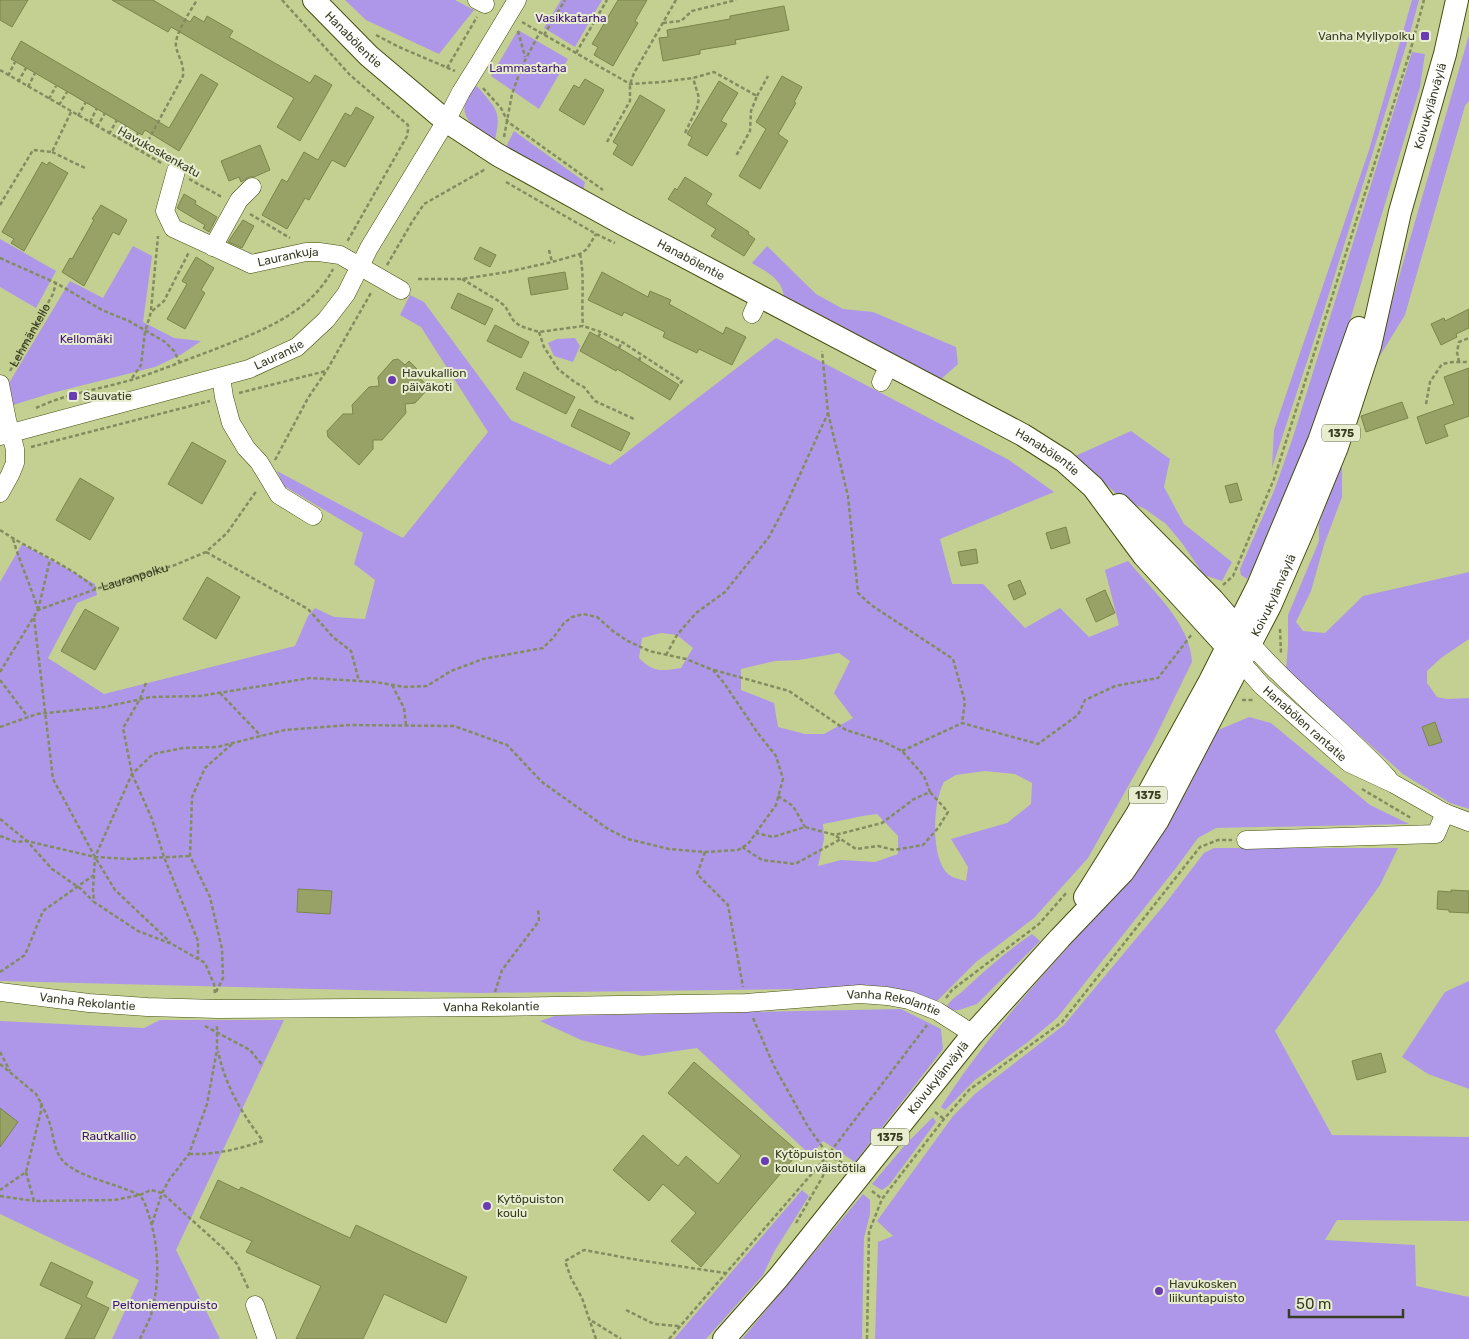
<svg xmlns="http://www.w3.org/2000/svg" width="1469" height="1339" font-family="Rubik,sans-serif">
<style>
.green{fill:#ae97e8;fill-rule:evenodd}
.building{fill:#98a266;stroke:#7b854a}
.lines{fill:none;stroke-linecap:round;stroke-linejoin:round}
.minor-casing{stroke:#454d0e;stroke-width:19}
.major-casing{stroke:#454d0e;stroke-width:24}
.path{stroke:#848c5f;stroke-width:2.5;stroke-dasharray:4 2.5;stroke-linecap:butt}
.minor{stroke:#fff;stroke-width:18}
.major{stroke:#fff;stroke-width:22}
.minor-bridge-casing{stroke:#454d0e;stroke-width:19;stroke-linecap:butt}
.minor-bridge{stroke:#fff;stroke-width:18}
.poi-dot{fill:#6a3cb3;stroke:#e7edce;stroke-width:2}
.labels{text-anchor:middle;dominant-baseline:central;stroke-width:4;stroke-linejoin:round;paint-order:stroke}
.shield{fill:#e7edce;stroke:#6c7156;stroke-width:1}
.shield-label{font-size:11px;font-weight:bold;fill:#383c23}
.park-label{font-size:12px;fill:#3e1275;stroke:#e7edce}
.poi-label{font-size:12px;fill:#383c23;stroke:#e7edce;text-anchor:start}
.street-label{font-size:12px;fill:#383c23;stroke:#e7edce}
</style>
<rect width="100%" height="100%" fill="#c4d092"/>
<g class="green">
<path d="M345 0H455L474 10 439 54 366 20Z"/>
<path d="M561 0H602L575 47 544 28Z"/>
<path d="M1412 0H1419L1410 33 1323 313 1272 468 1274 430 1369 150Z"/>
<path d="M518 30 568 59 539 109 491 76Z"/>
<path d="M1469 35V101L1465 106 1405 315 1373 367Z"/>
<path d="M1412 52 1425 54 1420 87 1342 347 1303 456 1254 567 1247 579 1241 575 1240 569 1274 491 1293 437Z"/>
<path d="M474 86 478 87C496 109 502 111 495 140 482 132 458 120 466 101 467 96 472 91 474 86Z"/>
<path d="M514 131 585 182 583 192 506 147Z"/>
<path d="M0 239 56 271 36 308 0 287Z"/>
<path d="M133 246 152 256 143 322 174 338 201 341 182 354 155 367 52 393 13 405 9 383 70 281 103 298Z"/>
<path d="M767 246 816 294 843 309 873 312 956 347 958 364 940 380 784 298C783 279 766 272 752 263Z"/>
<path d="M410 295 424 302 511 420 610 465 776 338 1009 460 1054 492 940 539 952 584H983L1025 628 1060 608 1089 637 1119 625 1105 570 1128 561C1151 589 1191 624 1192 662L1153 742 1088 858 1034 918 976 962 937 1001H934L884 988 478 993 0 981V582L22 544 95 584 97 595 77 603 48 658 104 694 295 646 308 616 315 608 334 617 365 619 375 580 354 564 363 533 284 486 277 471 403 538 488 432 421 327 400 315ZM661 633 677 635 693 648 681 668C661 671 654 673 639 658L642 638ZM839 653 850 661 834 693 853 718 824 734H805L778 727 774 703 741 690V669L775 661 799 660ZM985 771 1015 774 1032 783 1031 804 1007 823 951 839 968 867 966 881C960 879 952 878 948 874 930 857 933 802 944 782L956 775ZM877 814 898 836V854L875 862 841 860 818 866 824 839 823 824C841 821 858 816 877 814Z"/>
<path d="M575 338 580 346 573 362 554 356 548 343 557 339Z"/>
<path d="M1131 431 1170 459 1164 487 1184 524 1232 562 1222 581 1204 575 1182 543 1166 524 1145 509 1124 500 1073 457Z"/>
<path d="M1342 462V497L1324 545 1311 591 1296 622 1303 631 1325 633 1363 596 1469 572V639L1441 658 1427 671V683L1437 697 1447 699 1469 698V809L1450 803 1403 774 1286 670 1288 645V615L1319 541V524Z"/>
<path d="M1249 717 1271 723 1370 805 1409 824 1216 828 1198 838 1176 868 1057 1018 1028 1042 975 1080 945 1110 941 1107C978 1049 1023 997 1069 946 1089 923 1111 902 1130 879 1166 834 1192 783 1216 731Z"/>
<path d="M1214 848H1398L1380 885 1275 1031 1332 1135 1469 1137V1221L1337 1220 1325 1240 1415 1245 1416 1286 1469 1297V1339H875L878 1242 893 1236 877 1221 953 1116 976 1093 1064 1025 1165 904 1204 853Z"/>
<path d="M1032 934 1040 941 977 1004 959 1010H948L946 1008C950 999 958 996 965 989 987 969 1006 952 1032 934Z"/>
<path d="M1469 981V1089L1428 1074 1402 1057 1445 992Z"/>
<path d="M901 1009 941 1029 943 1049 855 1162 823 1141 815 1151 805 1150 697 1048 642 1056 581 1040 540 1021 555 1016Z"/>
<path d="M160 1020H284L176 1250 220 1339H112L139 1280 0 1214V1021L144 1028Z"/>
<path d="M933 1117 936 1122 889 1185 882 1190 872 1184 906 1144Z"/>
<path d="M802 1190 809 1196 774 1252 763 1275 706 1339H674Z"/>
<path d="M863 1194 870 1200V1214L864 1238 862 1339H742Z"/>
</g>
<g class="building">
<path d="M0 0H28L12 27 0 20Z"/>
<path d="M112 0H153L190 22 194 16 204 22 207 16 233 31 229 37 310 83 315 75 332 85 300 141 277 127 294 98 171 27 168 32Z"/>
<path d="M618 0H647L635 21 638 23 613 66 594 55 598 47 592 44Z"/>
<path d="M784 6 789 30 735 40 736 44 700 50V54L663 61 659 38 668 37 667 30 730 19V16Z"/>
<path d="M21 41 169 128 201 74 218 84 179 151 145 130 142 135 11 59Z"/>
<path d="M782 76 802 87 794 102 796 103 778 134 788 141 760 189 739 176 766 129 756 122Z"/>
<path d="M585 79 604 90 584 125 559 110 574 85 579 88Z"/>
<path d="M719 81 738 93 721 121 727 124 707 156 688 145 692 137 687 134Z"/>
<path d="M640 95 665 110 632 166 613 154 618 145 613 142Z"/>
<path d="M356 107 374 117 345 167 332 160 309 200 305 198 287 229 262 215 282 179 287 182 304 152 318 160 345 113 351 116Z"/>
<path d="M260 145 270 170 254 177H249L241 182 239 177 229 181 221 161Z"/>
<path d="M42 162 47 165 49 162 68 173 24 251 11 243 14 239 2 232Z"/>
<path d="M685 177 712 194 706 204 749 232 748 234 755 239 744 256 711 236 716 229 668 199 675 188 677 190Z"/>
<path d="M184 194 196 201 195 204 217 217 209 232 203 228 205 225 177 208Z"/>
<path d="M101 205 127 220 119 235 113 232 84 286 62 272 70 258 72 259 94 220 92 219Z"/>
<path d="M243 220 254 226 242 248 228 242Z"/>
<path d="M480 247 496 255 490 267 474 259Z"/>
<path d="M196 257 214 268 201 290 205 293 185 329 167 319 187 284 182 281Z"/>
<path d="M565 272 568 289 531 295 528 278Z"/>
<path d="M602 272 648 297 650 291 671 300 669 304 723 334 726 327 746 337 732 365 699 349 697 353 663 337 665 332 624 312 622 316 588 300Z"/>
<path d="M458 293 493 309 485 325 451 308Z"/>
<path d="M1469 309V328L1456 334 1457 337 1441 345 1431 324 1444 318 1445 321Z"/>
<path d="M495 325 529 342 521 358 487 341Z"/>
<path d="M590 332 626 352 679 385 670 400 617 369 616 371 580 351Z"/>
<path d="M398 359 405 365 409 361 417 369 414 373 427 385V390L415 403 405 404 406 413 382 440H373V449L359 465 328 437 327 431 343 414H353L352 405 369 387 379 386 378 377 393 360Z"/>
<path d="M1469 368V416L1444 425 1448 436 1426 444 1417 417 1454 404 1444 377Z"/>
<path d="M524 372 575 397 566 414 516 389Z"/>
<path d="M1402 402 1408 418 1366 432 1361 416Z"/>
<path d="M579 409 630 433 621 451 571 426Z"/>
<path d="M192 442 226 461 202 504 168 484Z"/>
<path d="M80 478 114 498 90 540 56 520Z"/>
<path d="M1237 483 1242 500 1230 503 1225 486Z"/>
<path d="M1066 527 1070 543 1051 549 1046 533Z"/>
<path d="M976 549 978 563 961 566 958 552Z"/>
<path d="M207 577 240 597 216 639 183 619Z"/>
<path d="M1020 580 1026 594 1014 600 1008 585Z"/>
<path d="M1105 590 1115 613 1096 622 1086 599Z"/>
<path d="M85 609 119 628 95 670 61 651Z"/>
<path d="M1435 722 1442 742 1429 746 1422 727Z"/>
<path d="M298 889 332 891 330 914 297 912Z"/>
<path d="M1451 890 1469 891V913L1449 912V910L1437 909 1438 891 1451 892Z"/>
<path d="M1381 1053 1386 1072 1357 1080 1352 1061Z"/>
<path d="M694 1062 799 1152 701 1267 671 1241 696 1213 663 1184 649 1201 613 1170 643 1135 678 1166 686 1156 718 1184 741 1156 668 1093Z"/>
<path d="M0 1108 18 1122 0 1147Z"/>
<path d="M218 1180 239 1190 241 1187 350 1238 356 1225 467 1277 446 1323 384 1294 363 1339H296L321 1286 246 1252 252 1241 200 1218Z"/>
<path d="M51 1262 93 1282 86 1297 109 1308 94 1339H65L82 1305 40 1285Z"/>
</g>
<g class="lines">
<defs>
<g id="minor">
<path d="M477 0 485 4"/>
<path d="M481 60 517 0"/>
<path id="s3" d="M176 171 165 211 173 228 251 264 306 252H319L340 255 401 290"/>
<path d="M213 247 239 200 252 187"/>
<path d="M752 314 760 297"/>
<path d="M221 377 224 397 231 423 246 448 259 462 279 495 313 516"/>
<path d="M881 382 889 365"/>
<path d="M0 384 7 420 15 449V463L10 475 0 493"/>
<path id="s4" d="M0 436 249 369 297 347 326 320 346 294 369 248 446 121 461 92"/>
<path d="M1251 644C1293 692 1345 731 1388 778"/>
<path id="s5" d="M1241 662 1262 686 1349 763 1394 784 1445 813 1469 822"/>
<path d="M1246 840 1436 834 1445 813"/>
<path id="s6" d="M0 992 89 1003 147 1007 218 1009 489 1007 746 1003 860 994 887 996 909 1000 937 1011 973 1034"/>
<path d="M255 1305 267 1339"/>
</g>
<g id="major">
<path id="s7" d="M314 0 369 56 446 121 498 155 623 224 1023 435 1064 461 1093 487 1144 556 1241 662"/>
<path d="M1119 505 1213 600 1245 637"/>
<path d="M1085 897 1137 814 1210 681 1258 586 1319 441 1359 328"/>
<path id="s8" d="M724 1339 778 1278 973 1034 1060 938 1123 872 1158 820 1270 606 1303 530 1337 447 1370 346 1400 212 1445 54 1457 0"/>
</g>
</defs>
<use href="#minor" class="minor-casing"/>
<use href="#major" class="major-casing"/>
<g class="path">
<path d="M282 0 350 75 408 125V130L407 136 347 242"/>
<path d="M522 22 630 84 661 82 693 78 714 72 757 96 751 111 750 131 736 156"/>
<path d="M663 23 681 21 692 11 736 0"/>
<path d="M518 31 525 57"/>
<path d="M376 35 399 47 455 71"/>
<path d="M544 35 565 0"/>
<path d="M576 53 607 0"/>
<path d="M447 68 477 17"/>
<path d="M0 70 163 164"/>
<path d="M8 76 15 62"/>
<path d="M18 82 26 68"/>
<path d="M28 87 35 73"/>
<path d="M483 88 501 108 508 122 603 190"/>
<path d="M757 96 768 76"/>
<path d="M49 99 56 86"/>
<path d="M59 105 67 92"/>
<path d="M78 116 86 102"/>
<path d="M90 122 97 108"/>
<path d="M97 127 105 113"/>
<path d="M685 133 697 108 699 98 693 78"/>
<path d="M109 134 117 120"/>
<path d="M504 137 512 94 522 66 540 32"/>
<path d="M118 139 126 125"/>
<path d="M607 142 630 101V84L634 73 676 0"/>
<path d="M130 146 138 133"/>
<path d="M52 152 87 169"/>
<path d="M142 152 183 76C184 61 178 58 176 46 174 35 191 10 197 0"/>
<path d="M189 179 222 197"/>
<path d="M506 182 596 234 615 243"/>
<path d="M0 205 33 150 52 152 71 112"/>
<path d="M250 214 290 238"/>
<path d="M549 250 552 262"/>
<path d="M580 254C585 279 581 301 583 326"/>
<path d="M0 258 56 283 102 310 129 321 165 342 174 351 180 363"/>
<path d="M387 265 412 222 424 204 484 170 486 171"/>
<path d="M418 279H462L507 272 552 262 580 254 587 249 596 234"/>
<path d="M462 279 497 300 505 306 513 320 520 326 539 332 583 326 601 332 622 342 682 381 679 385"/>
<path d="M151 310 158 236"/>
<path d="M539 332 544 347 558 369 576 383 584 387 595 401 634 419"/>
<path d="M598 337 601 332"/>
<path d="M619 348 622 342"/>
<path d="M639 361 641 355"/>
<path d="M1459 362 1457 352 1459 342 1469 338"/>
<path id="s1" d="M10 371 53 294 56 283"/>
<path d="M132 378 141 365 145 332 151 312 164 301 189 252"/>
<path d="M239 393 326 371"/>
<path d="M1426 404 1430 382 1442 364 1453 362H1469"/>
<path d="M36 408C65 394 100 389 131 380 159 371 186 360 213 350 258 332 309 315 333 269"/>
<path d="M828 413 848 496 858 593 871 605 953 659 965 702 962 723"/>
<path d="M31 447 210 401"/>
<path d="M275 460 308 398 327 370 372 291"/>
<path d="M0 530C31 551 68 564 96 589"/>
<path d="M13 539C20 563 31 586 38 610"/>
<path d="M206 552 308 609 333 637 351 651 359 681"/>
<path d="M1223 585 1233 576 1274 479 1410 52 1424 0"/>
<path d="M38 610 50 560"/>
<path d="M34 618 53 779 95 857 115 890 170 942"/>
<path d="M1280 629 1281 653"/>
<path d="M666 655 677 635 696 613 725 592 769 537 786 505 828 413 822 351"/>
<path d="M714 670 789 691 846 730 884 742 902 751 924 776 930 792 914 799 882 823 835 835 805 827 773 837 756 833"/>
<path id="s2" d="M0 672 38 610 96 589 175 565 206 552 227 533 257 490"/>
<path d="M0 680 28 717"/>
<path d="M146 683 140 699 123 728 132 774 152 819 164 857 198 941V959"/>
<path d="M392 685 404 708 406 725"/>
<path d="M220 693 261 736"/>
<path d="M1242 700H1254"/>
<path d="M0 727 37 714 104 707 151 697 200 696 310 678 375 682 405 687 427 686 451 671 483 659 543 648 553 638 564 623 572 617 583 614 597 617 613 631 626 640 649 651 686 659 713 670 724 683 757 732 776 756 783 779 776 805 748 844 738 850 705 852 669 849 628 839 608 829 542 782 507 745 454 726 350 725 285 730 217 747 183 748 153 754 132 774 95 857 93 890 94 902 138 931 172 944 205 963 214 984 215 994"/>
<path d="M902 751 962 723 1038 744 1078 715 1085 700 1115 686 1158 678 1192 634"/>
<path d="M1362 789 1411 818"/>
<path d="M778 796 793 806 805 827"/>
<path d="M0 819 27 841 95 857 130 859 190 856"/>
<path d="M0 836 16 842 27 841 52 869 81 889 93 901"/>
<path d="M836 836 856 849 878 846 894 850 923 845 938 828 948 812 930 792"/>
<path d="M742 847 762 860 795 864 841 839"/>
<path d="M705 852 697 874 728 905 743 987"/>
<path d="M0 972 25 955 43 911 94 875"/>
<path d="M216 992 223 978 222 949 210 897 190 856 192 797 205 768 232 744"/>
<path d="M495 992 502 970 539 921 538 908"/>
<path d="M946 998 952 990 1039 924 1067 892"/>
<path d="M753 1018 774 1066 807 1125 828 1155 846 1165"/>
<path d="M205 1026 250 1050 263 1066"/>
<path d="M0 1052 10 1071"/>
<path d="M0 1064 36 1094 41 1103V1111L26 1172 0 1190"/>
<path d="M41 1103C44 1110 48 1117 50 1124 54 1137 54 1152 64 1162 79 1177 117 1184 137 1194 144 1197 146 1207 148 1213 159 1244 160 1280 152 1311 150 1320 144 1330 140 1339"/>
<path d="M935 1112 944 1119"/>
<path d="M189 1154C215 1155 239 1149 263 1141 242 1114 225 1085 218 1051"/>
<path d="M26 1172 34 1201 114 1200 140 1195 151 1190 162 1193 224 1249 237 1264 249 1290"/>
<path d="M872 1191 882 1199"/>
<path d="M0 1196 34 1201"/>
<path d="M796 1223 823 1176 828 1157"/>
<path d="M152 1224 162 1193 169 1180 189 1154 207 1104 217 1050V1025"/>
<path d="M626 1310 654 1324 679 1326"/>
<path d="M592 1321 621 1339"/>
<path d="M596 1339 582 1298 571 1278 565 1261 584 1250 638 1260 725 1273"/>
<path d="M669 1339 828 1155 927 1025"/>
<path d="M867 1339 869 1232 882 1199 944 1119 969 1090 1062 1022 1200 847 1218 840H1232"/>
</g>
<use href="#minor" class="minor"/>
<use href="#major" class="major"/>
<defs>
<path id="minor-bridge" d="M461 92 481 60"/>
</defs>
<use href="#minor-bridge" class="minor-bridge-casing"/>
<use href="#minor-bridge" class="minor-bridge"/>
</g>
<g class="poi-dot">
<rect x="1420" y="31" width="10" height="10" rx="2.5"/>
<circle cx="392" cy="380" r="5"/>
<rect x="68" y="391" width="10" height="10" rx="2.5"/>
<circle cx="765" cy="1161" r="5"/>
<circle cx="487" cy="1206" r="5"/>
<circle cx="1159" cy="1291" r="5"/>
</g>
<g class="labels">
<g class="shield">
<rect x="1322" y="424.5" width="38" height="17" rx="4"/>
<rect x="1129" y="786.5" width="38" height="17" rx="4"/>
<rect x="871" y="1128.5" width="38" height="17" rx="4"/>
</g>
<g class="shield-label">
<text x="1341" y="433">1375</text>
<text x="1148" y="795">1375</text>
<text x="890" y="1137">1375</text>
</g>
<g class="park-label">
<text x="571" y="18">Vasikkatarha</text>
<text x="528" y="68">Lammastarha</text>
<text x="86" y="339">Kellomäki</text>
<text x="109" y="1136">Rautkallio</text>
<text x="165" y="1305">Peltoniemenpuisto</text>
</g>
<g class="poi-label">
<text x="1415" y="36" text-anchor="end">Vanha Myllypolku</text>
<text x="402" y="373">Havukallion<tspan x="402" dy="14">päiväkoti</tspan></text>
<text x="83" y="396">Sauvatie</text>
<text x="775" y="1154">Kytöpuiston<tspan x="775" dy="14">koulun väistötila</tspan></text>
<text x="497" y="1199">Kytöpuiston<tspan x="497" dy="14">koulu</tspan></text>
<text x="1169" y="1284">Havukosken<tspan x="1169" dy="14">liikuntapuisto</tspan></text>
</g>
<g class="street-label">
<text stroke="none"><textPath href="#s7" startOffset="56">Hanabölentie</textPath></text>
<text stroke="none"><textPath href="#s8" startOffset="1445">Koivukylänväylä</textPath></text>
<text transform="translate(159 152) rotate(29)">Havukoskenkatu</text>
<text stroke="none"><textPath href="#s3" startOffset="184">Laurankuja</textPath></text>
<text stroke="none"><textPath href="#s7" startOffset="461">Hanabölentie</textPath></text>
<text stroke="none"><textPath href="#s1" startOffset="41">Lehmänkello</textPath></text>
<text stroke="none"><textPath href="#s4" startOffset="291">Laurantie</textPath></text>
<text stroke="none"><textPath href="#s7" startOffset="866">Hanabölentie</textPath></text>
<text stroke="none"><textPath href="#s2" startOffset="175">Lauranpolku</textPath></text>
<text stroke="none"><textPath href="#s8" startOffset="930">Koivukylänväylä</textPath></text>
<text stroke="none"><textPath href="#s5" startOffset="89">Hanabölen rantatie</textPath></text>
<text stroke="none"><textPath href="#s6" startOffset="88">Vanha Rekolantie</textPath></text>
<text stroke="none"><textPath href="#s6" startOffset="896">Vanha Rekolantie</textPath></text>
<text stroke="none"><textPath href="#s6" startOffset="492">Vanha Rekolantie</textPath></text>
<text stroke="none"><textPath href="#s8" startOffset="338">Koivukylänväylä</textPath></text>
</g>
</g>
<path d="M1289 1309v8h114v-8" fill="none" stroke="#383c23" stroke-width="2.5"/>
<text x="1296" y="1309" font-size="15" fill="#383c23" stroke="#e7edce" stroke-width="4" paint-order="stroke">50 m</text>
</svg>
